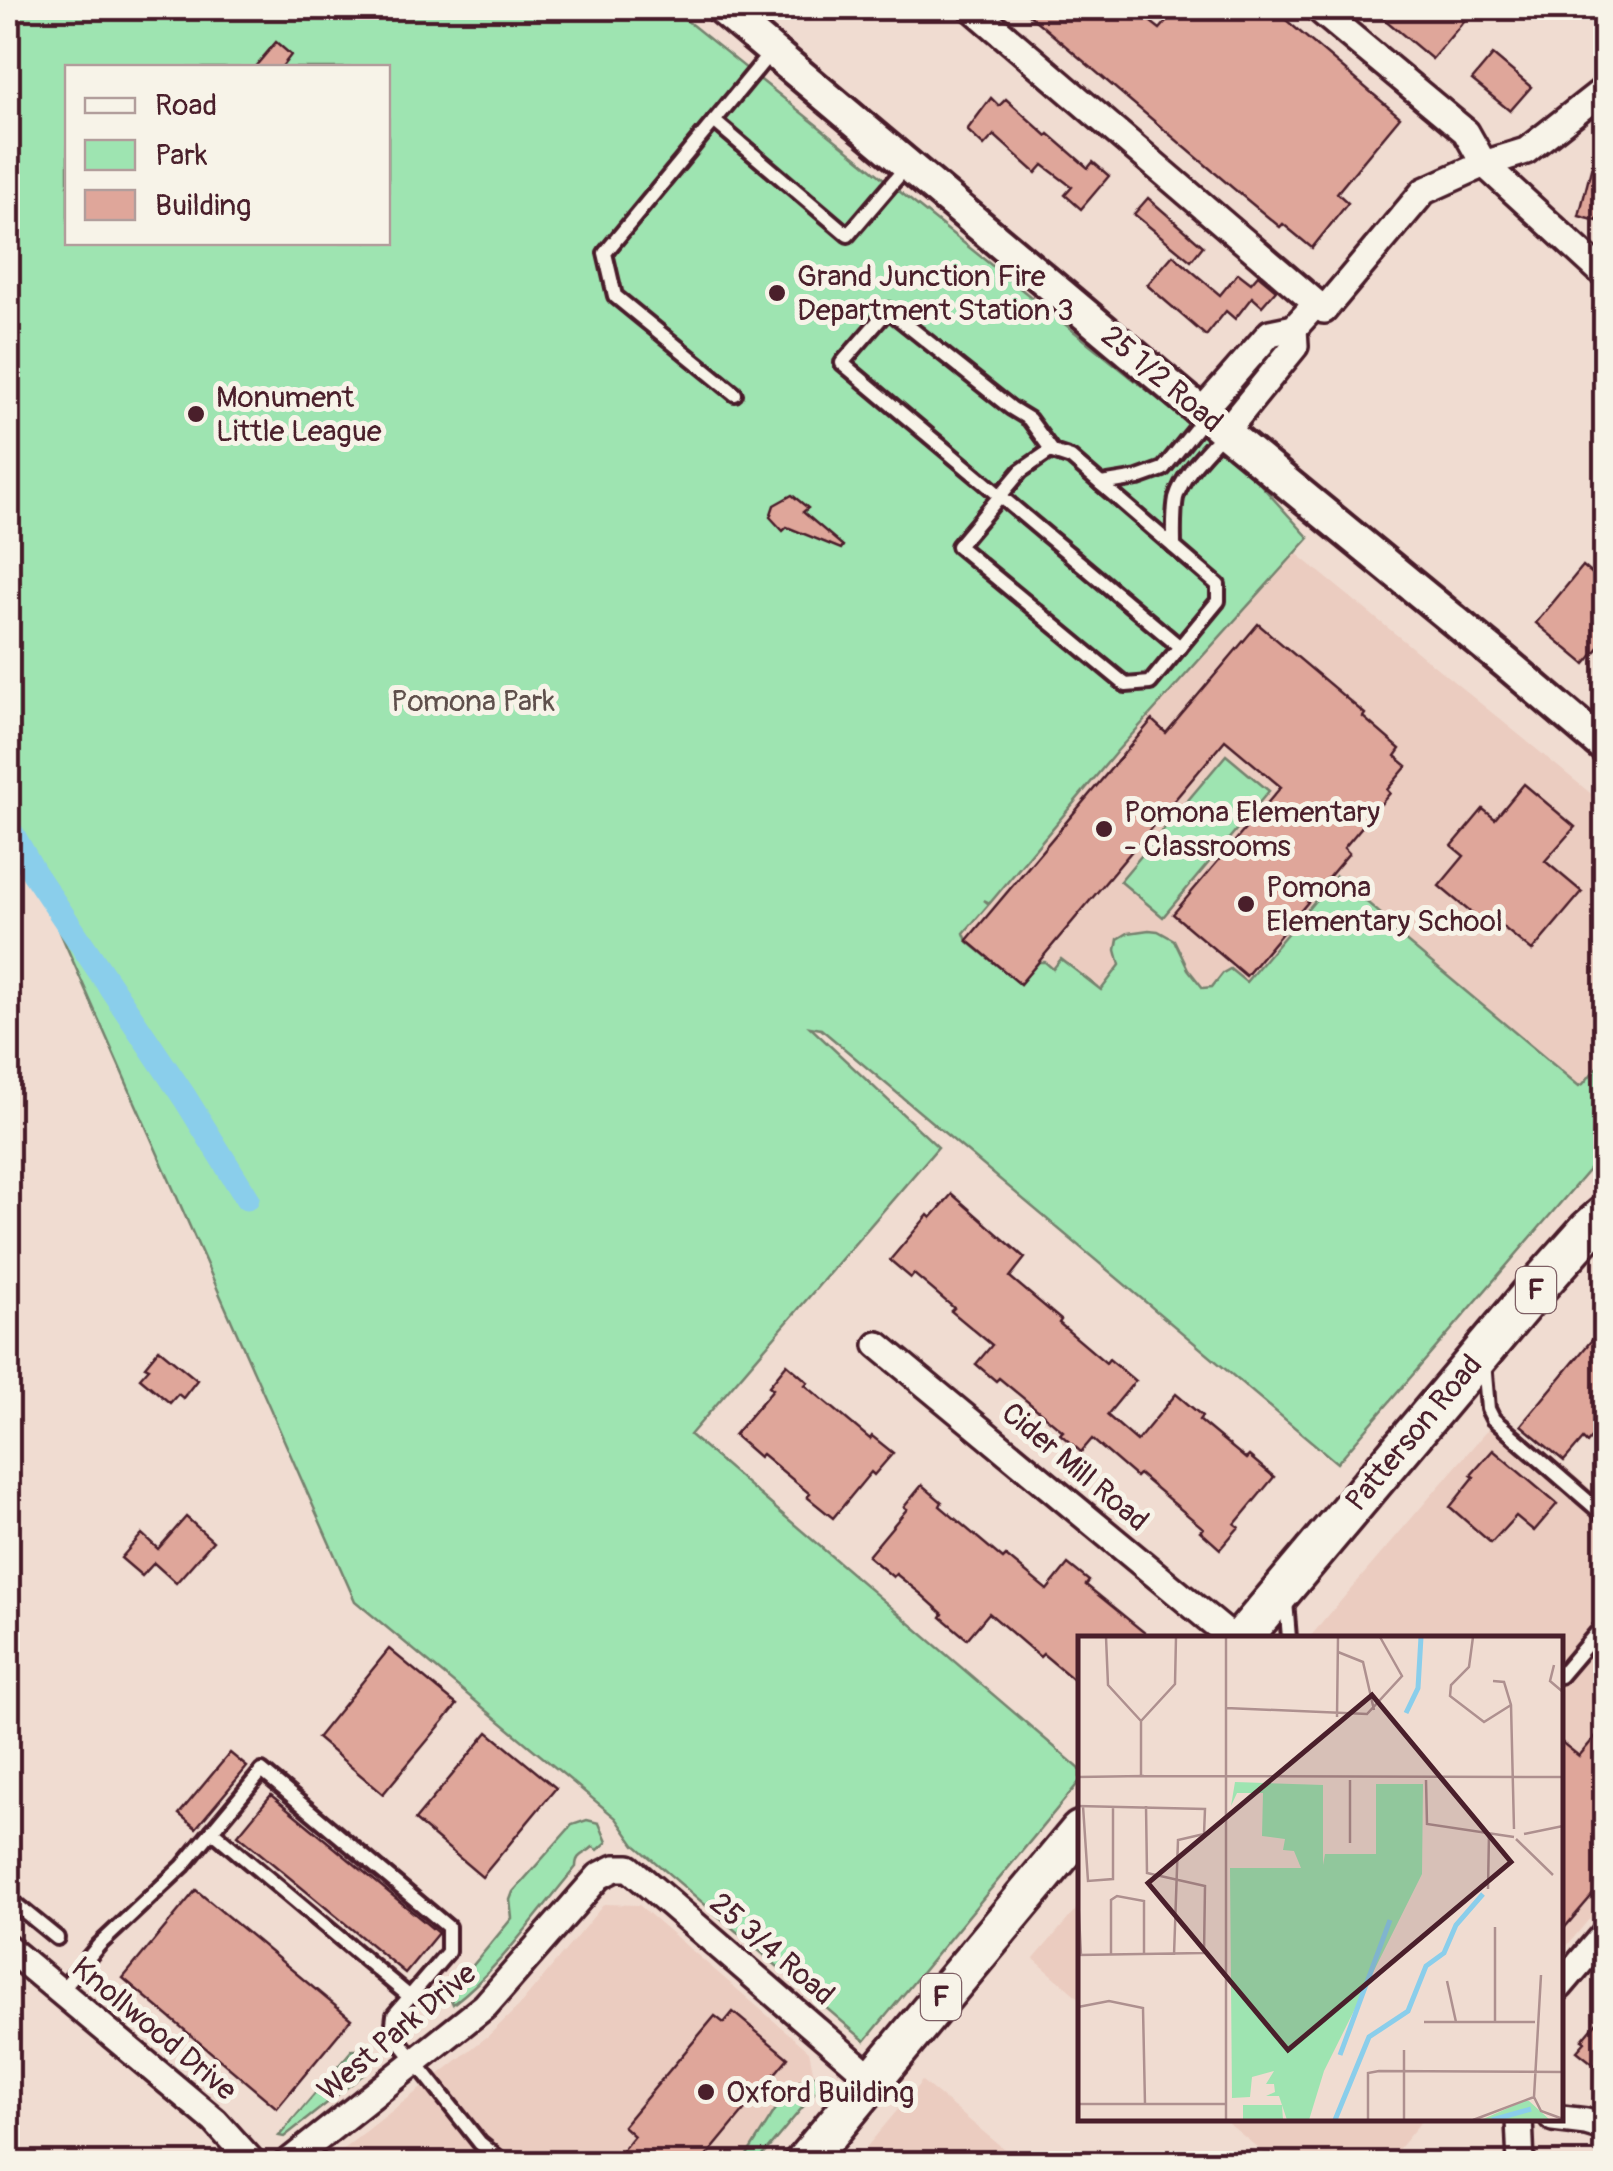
<svg xmlns="http://www.w3.org/2000/svg" width="1613" height="2171" font-family="Pangolin,sans-serif">
<style>
.built{fill:#ebccc0}
.green{fill:#9ee4b1;stroke:#74826e;stroke-width:2.5;fill-rule:evenodd}
.lines{fill:none;stroke-linecap:round;stroke-linejoin:round}
.canal{stroke:#8aceeb;stroke-width:25}
.building{fill:#dfa69a;stroke:#4a1f2b;stroke-width:2.5}
.service-casing{stroke:#4a1f2b;stroke-width:20}
.minor-casing{stroke:#4a1f2b;stroke-width:32}
.tertiary-casing{stroke:#4a1f2b;stroke-width:38}
.primary-casing{stroke:#4a1f2b;stroke-width:45}
.service{stroke:#f7f3e8;stroke-width:12}
.minor{stroke:#f7f3e8;stroke-width:25}
.tertiary{stroke:#f7f3e8;stroke-width:30}
.primary{stroke:#f7f3e8;stroke-width:38}
.poi-dot{fill:#4a1f2b;stroke:#f7f3e8;stroke-width:4}
.labels{text-anchor:middle;dominant-baseline:central;stroke-width:10;stroke-linejoin:round;paint-order:stroke}
.shield{fill:#f7f3e8;stroke:#7e5f64;stroke-width:2.5}
.shield-label{font-size:28px;font-weight:bold;fill:#4a1f2b}
.poi-label{font-size:30px;fill:#4a1f2b;stroke:#f7f3e8;text-anchor:start}
.street-label{font-size:30px;fill:#4a1f2b;stroke:#f7f3e8}
.park-label{font-size:30px;fill:#5f504c;stroke:#f7f3e8}
.inset-river{fill:none;stroke:#8aceeb;stroke-width:5}
.inset-road{fill:none;stroke:#ae908f;stroke-width:2.5}
.view{fill:#4a1f2b;fill-opacity:0.15;stroke:#4a1f2b;stroke-width:5}
.inset-edge{fill:none;stroke:#4a1f2b;stroke-width:5}
</style>
<rect width="100%" height="100%" fill="#f0dcd1"/>
<filter id="ink" filterUnits="userSpaceOnUse"><feTurbulence type="fractalNoise" baseFrequency=".01" numOctaves="2"/><feDisplacementMap in="SourceGraphic" scale="20" xChannelSelector="R" yChannelSelector="G"/><feConvolveMatrix kernelMatrix="1 2 1 2 8 2 1 2 1" color-interpolation-filters="sRGB"/></filter>
<g filter="url(#ink)">
<g class="built">
<path d="M1231 500 1605 805V1096L1316 1445 801 1004Z"/>
<path d="M1501 1414 1605 1501V1900L1561 1953 1560 1638H1309Z"/>
<path d="M604 1904 639 1905 809 2051 814 2075 822 2083 756 2163 324 2164 488 2036 520 2005Z"/>
<path d="M1080 1905V1999L1034 1959Z"/>
<path d="M922 2081 1021 2163H853Z"/>
<path d="M1223 2119H1423L1386 2164 1276 2163Z"/>
</g>
<g class="green">
<path d="M8 8H671L1249 472 1309 538 1118 750 990 903 984 900 989 904 964 933 967 941 1020 984 1039 962H1045L1053 969 1061 959 1101 990 1120 965 1116 950 1118 939 1128 933 1149 930 1158 931 1174 940 1188 969 1203 988 1212 987 1223 973 1230 969 1246 982 1336 876 1395 926 1391 932 1402 938 1579 1086 1583 1084 1605 1058V1151L1337 1463 821 1029 810 1027 938 1147 690 1435 1080 1769V1781L865 2041 635 1845 616 1818 355 1601 8 814ZM68 68H388V242H68Z"/>
<path d="M1226 755 1269 791 1163 917 1120 881Z"/>
<path d="M587 1820 599 1823 607 1842 598 1850 593 1847C585 1855 576 1853 576 1867 538 1912 500 1968 453 2004L450 1997 451 1992 512 1918 510 1900 513 1892 572 1825Z"/>
<path d="M352 2050H356L364 2074 284 2137 279 2136Z"/>
<path d="M814 2075 822 2083 817 2090 756 2163H742L791 2085Z"/>
</g>
<g class="lines">
<path class="canal" d="M8 827 34 873 185 1098 247 1198"/>
</g>
<g class="building">
<path d="M1021 8H1133L1160 29 1178 8H1272L1400 117 1337 193 1348 203 1312 248 1283 224 1280 227 1234 189Z"/>
<path d="M1371 8H1475L1432 59Z"/>
<path d="M276 42 291 55 281 68H254Z"/>
<path d="M1493 55 1531 87 1510 111 1472 80Z"/>
<path d="M991 98 999 106 1006 99 1047 136 1049 134 1088 168 1093 162 1109 176 1081 209 1065 195 1072 187 1043 165 1036 173 994 135 984 146 967 130Z"/>
<path d="M1599 138 1606 139V186L1597 221 1579 216Z"/>
<path d="M1148 198 1203 246 1191 261 1134 214Z"/>
<path d="M1173 255 1220 295 1238 273 1251 283 1258 275 1276 290 1262 306 1252 297 1235 319 1226 311 1206 336 1147 285Z"/>
<path d="M792 495 808 508 803 512 843 546 841 549 787 527 783 531 770 517 774 505Z"/>
<path d="M1583 566 1606 585V639L1585 664 1536 623Z"/>
<path d="M1258 624 1365 714 1363 717 1400 749 1395 756 1407 766 1387 790 1390 793 1344 848 1349 853 1246 976 1173 914 1281 787 1225 740 1020 984 967 940 1152 720 1166 733Z"/>
<path d="M1524 784 1575 827 1545 861 1582 892 1532 951 1487 914 1481 921 1439 886 1464 856 1452 846 1483 809 1495 819Z"/>
<path d="M952 1194 1025 1258 1010 1277 1061 1320 1059 1323 1106 1363 1109 1359 1135 1381 1107 1415 1137 1441 1176 1394 1202 1416 1199 1420 1246 1459 1249 1456 1274 1477 1235 1524 1239 1527 1220 1549 1200 1531 1203 1528 1139 1474 1136 1477 1092 1439 1081 1452 1060 1434 1063 1431 999 1378 996 1381 976 1364 992 1345 951 1311 954 1308 914 1274 911 1278 890 1260 928 1215 931 1218Z"/>
<path d="M1606 1323V1412L1596 1424 1600 1427 1587 1443 1583 1439 1564 1461 1521 1425Z"/>
<path d="M159 1349 197 1380 183 1398 178 1394 170 1403 140 1378 149 1368 145 1366Z"/>
<path d="M787 1364 808 1382 805 1385 833 1408 870 1439 872 1436 893 1453 874 1475 871 1472 833 1518 807 1497 810 1494 762 1454 759 1457 734 1435 773 1389 769 1386Z"/>
<path d="M1493 1450 1557 1504 1534 1531 1516 1516 1491 1543 1450 1507 1474 1477 1471 1475Z"/>
<path d="M922 1485 942 1502 940 1506 1003 1559 1006 1556 1047 1590 1068 1564 1089 1581 1086 1585 1151 1638H1080V1685L1043 1654 1040 1657 989 1613 967 1639 941 1617 943 1614 921 1594 896 1574 893 1577 868 1556 907 1509 904 1507Z"/>
<path d="M186 1517 213 1541 176 1583 154 1563 142 1576 121 1558 142 1534 158 1549Z"/>
<path d="M389 1649 457 1705 383 1794 317 1738Z"/>
<path d="M1606 1724V1859L1598 1869 1606 1875V1879L1560 1933V1741L1579 1756Z"/>
<path d="M488 1732 556 1788 482 1877 415 1820Z"/>
<path d="M230 1753 247 1767 196 1828 179 1814Z"/>
<path d="M271 1795 438 1933 405 1973 238 1835Z"/>
<path d="M196 1890 351 2019 277 2108 123 1978Z"/>
<path d="M1606 2011V2074L1577 2051 1585 2042 1582 2040Z"/>
<path d="M733 2012 788 2058 700 2164H611L634 2136 623 2126 715 2016 724 2023Z"/>
</g>
<g class="lines">
<defs>
<g id="service">
<path d="M714 121 848 235 906 167"/>
<path d="M735 394 615 296 605 253 771 52"/>
<path d="M1206 416 1163 469 1138 478 1101 484 1071 458 1050 451 1021 471 958 546 1126 685 1150 683 1218 601V585L1174 547C1174 532 1173 514 1176 498 1183 473 1208 451 1224 432"/>
<path d="M1053 452 1029 419 1011 408 888 310 842 363 1180 647"/>
<path d="M1101 484 1174 547"/>
<path d="M1484 1362 1488 1409 1493 1419 1606 1517"/>
<path d="M1286 1601 1289 1638"/>
<path d="M1560 1676 1606 1622"/>
<path d="M8 1898 57 1938"/>
<path d="M60 1992 99 1945 183 1866 212 1831"/>
<path d="M410 1997 212 1831 262 1771 448 1927V1952L394 2015 392 2032 480 2143 506 2164"/>
</g>
<g id="minor">
<path d="M972 8 1324 310 1424 191 1484 164 1526 151 1606 88"/>
<path d="M1317 8 1466 132 1484 164 1606 276"/>
<path d="M1201 412 1270 333 1294 328 1316 304"/>
<path d="M1225 432 1295 346 1294 328"/>
<path d="M878 1345 1232 1638"/>
<path d="M8 1948 215 2121 254 2164"/>
<path d="M1560 1986 1606 1932"/>
<path d="M1519 2118 1521 2164"/>
<path d="M1553 2118 1586 2122 1606 2128"/>
<path d="M286 2164 485 2006 599 1876 615 1868H629L873 2079"/>
</g>
<path id="tertiary" d="M721 8 1225 432 1506 663 1606 748"/>
<g id="primary">
<path d="M1242 1638 1532 1293 1589 1229 1606 1214"/>
<path d="M803 2164 1080 1831"/>
</g>
</defs>
<use href="#service" class="service-casing"/>
<use href="#minor" class="minor-casing"/>
<use href="#tertiary" class="tertiary-casing"/>
<use href="#primary" class="primary-casing"/>
<use href="#service" class="service"/>
<use href="#minor" class="minor"/>
<use href="#tertiary" class="tertiary"/>
<use href="#primary" class="primary"/>
</g>
</g>
<g class="poi-dot">
<circle cx="777" cy="293" r="10"/>
<circle cx="196" cy="414" r="10"/>
<circle cx="1104" cy="829" r="10"/>
<circle cx="1246" cy="904" r="10"/>
<circle cx="706" cy="2092" r="10"/>
</g>
<g class="labels">
<g class="shield">
<rect x="1516" y="1267" width="40" height="46" rx="8"/>
<rect x="921" y="1974" width="40" height="46" rx="8"/>
</g>
<g class="shield-label">
<text x="1536" y="1290">F</text>
<text x="941" y="1997">F</text>
</g>
<g class="poi-label">
<text x="797" y="276">Grand Junction Fire<tspan x="797" dy="34">Department Station 3</tspan></text>
<text x="216" y="397">Monument<tspan x="216" dy="34">Little League</tspan></text>
<text x="1124" y="812">Pomona Elementary<tspan x="1124" dy="34">- Classrooms</tspan></text>
<text x="1266" y="887">Pomona<tspan x="1266" dy="34">Elementary School</tspan></text>
<text x="726" y="2092">Oxford Building</text>
</g>
<g class="street-label">
<text transform="translate(1162 379) rotate(40)">25 1/2 Road</text>
<text transform="translate(1414 1433) rotate(-50)">Patterson Road</text>
<text transform="translate(1075 1467) rotate(40)">Cider Mill Road</text>
<text transform="translate(772 1949) rotate(41)">25 3/4 Road</text>
<text transform="translate(154 2029) rotate(40)">Knollwood Drive</text>
<text transform="translate(397 2032) rotate(-40)">West Park Drive</text>
</g>
<g class="park-label">
<text x="473" y="701">Pomona Park</text>
</g>
</g>
<g transform="translate(1078 1636)">
<rect width="485" height="485" fill="#f0dcd1"/>
<path d="M157 146 245 149V229L247 218H298V148H345L344 238 246 435 231 484H209L201 460H188L197 456 196 448H188L196 435 174 441 172 461 154 462 152 232H223L216 215 205 214 207 203 184 200 185 157H159L153 170ZM451 465 472 484H403L446 465ZM165 469H204L205 484H165Z" fill="#9ee4b1"/>
<path class="inset-river" d="M328 77 340 52 343 1M262 419 312 284M257 484 291 401 330 375 348 330 366 317 378 289 405 258M414 484 453 473"/>
<path class="inset-road" d="M28 1 30 49 63 85M148 1V484M395 1 391 31 373 49 372 60 406 86 433 69M260 16 285 26 296 74M476 29 472 45 485 56M415 45 426 46 433 69 436 193M148 72 289 78 324 40 302 1M259 81 260 1M63 85 97 48 98 1M63 140V85M63 140 485 141M0 141 66 140M272 144V207M348 144 349 188 436 201M0 170 127 173 126 198 100 204 96 319M5 170 10 245 35 243V170M446 198 485 190M438 203 475 239M410 253 411 197M0 259 3 319M0 319 126 317 127 250 69 237 68 170M33 319V264L39 260 66 265V319M463 339 456 461 463 475 485 483M369 345 378 386M0 371 31 365 65 372 67 468M346 386H457M417 386V291M326 414V484M0 468H148M290 484V437L301 435 485 436M395 484 456 461"/>
<path class="view" d="M294 59 433 226 210 414 70 247Z"/>
<rect width="485" height="485" class="inset-edge"/>
</g>
<rect width="1613" height="2171" fill="none" stroke="#f7f3e8" stroke-width="40"/>
<rect x="20" y="20" width="1573" height="2131" fill="none" stroke="#4a1f2b" stroke-width="4" filter="url(#ink)"/>
<rect x="65" y="65" width="325" height="180" fill="#f7f3e8" stroke="#b29e9c" stroke-width="2.5"/>
<rect x="85" y="98" width="50" height="15" fill="#f7f3e8" stroke="#b29e9c" stroke-width="2.5"/>
<text x="155" y="115" font-size="30" fill="#4a1f2b">Road</text>
<rect x="85" y="140" width="50" height="30" fill="#9ee4b1" stroke="#b29e9c" stroke-width="2.5"/>
<text x="155" y="165" font-size="30" fill="#4a1f2b">Park</text>
<rect x="85" y="190" width="50" height="30" fill="#dfa69a" stroke="#b29e9c" stroke-width="2.5"/>
<text x="155" y="215" font-size="30" fill="#4a1f2b">Building</text>
</svg>
